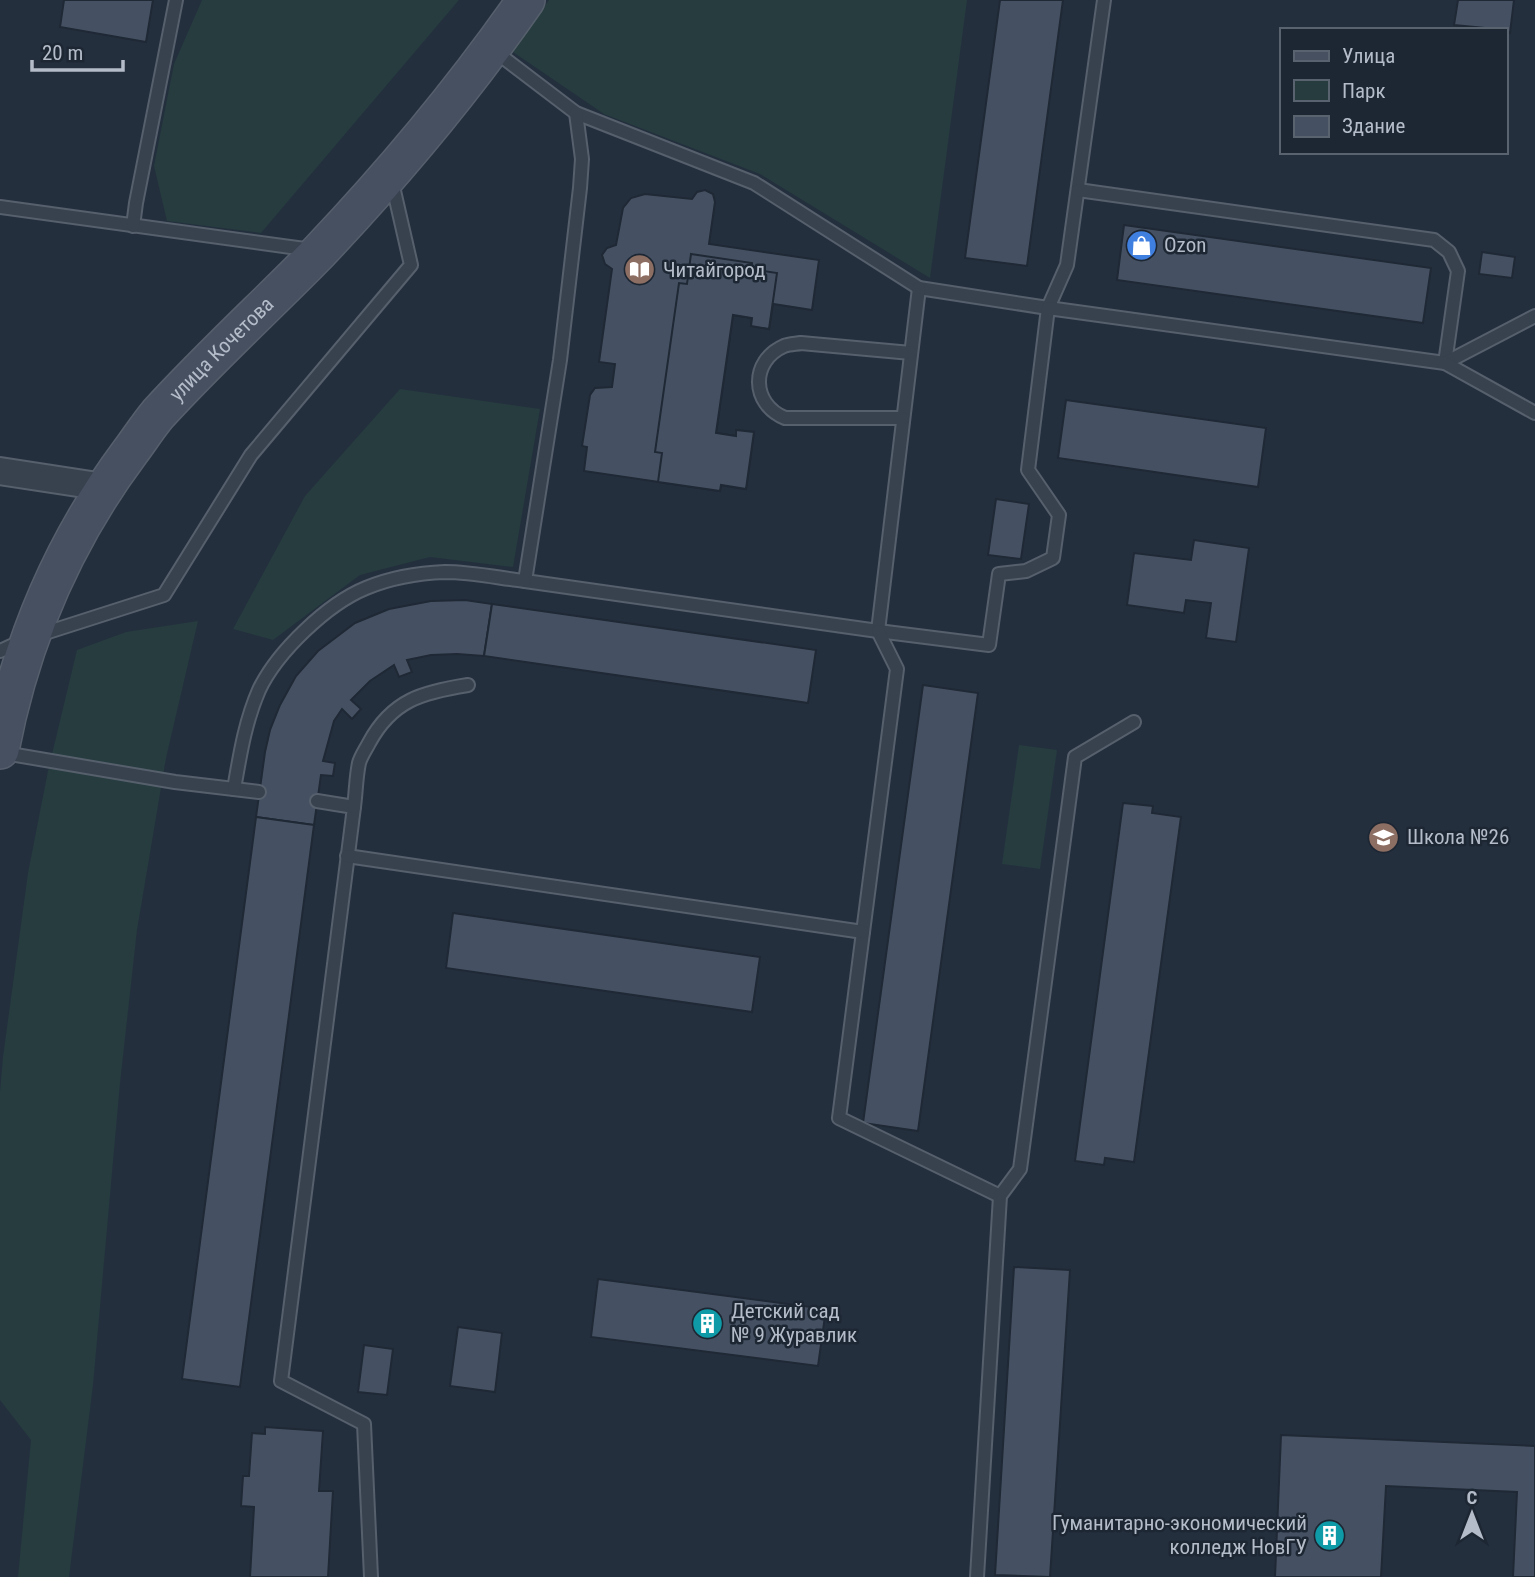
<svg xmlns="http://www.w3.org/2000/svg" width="1535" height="1577" font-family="'Roboto Condensed',sans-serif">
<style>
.green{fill:#263c3f}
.building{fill:#455162;stroke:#1f2835;stroke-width:2}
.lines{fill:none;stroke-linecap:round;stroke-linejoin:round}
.service-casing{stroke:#565f6c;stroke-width:16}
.minor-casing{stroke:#565f6c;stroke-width:30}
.secondary-casing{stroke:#565f6c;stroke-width:40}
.service{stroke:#38414e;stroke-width:12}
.minor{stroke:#38414e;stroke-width:26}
.secondary{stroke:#465061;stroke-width:37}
.labels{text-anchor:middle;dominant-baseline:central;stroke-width:5;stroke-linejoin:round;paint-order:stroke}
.poi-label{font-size:21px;fill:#b4bcc9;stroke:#1d2633;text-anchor:start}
.street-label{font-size:21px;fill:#b4bcc9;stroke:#1d2633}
</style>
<rect width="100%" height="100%" fill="#242f3e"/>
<g class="green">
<path d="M202 0H459L261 233 167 221 154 166 174 64Z"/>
<path d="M549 0H967L930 278 760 174 604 114 513 52Z"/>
<path d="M400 389 540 409 513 567 430 557 360 575 273 640 233 629 305 496Z"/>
<path d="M198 621 166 758 137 930 120 1083 93 1385 69 1577H18L31 1440 0 1400V1092L3 1057 28 873 48 771 77 650 126 632Z"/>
<path d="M1019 745 1057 750 1040 869 1002 864Z"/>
</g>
<g class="building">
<path d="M64 0H153L146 42 60 27Z"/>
<path d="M1000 0H1063L1027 266 965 258Z"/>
<path d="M1458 0H1514L1510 33 1505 32V30L1454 25Z"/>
<path d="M705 190 713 194 715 202 709 244 819 260 812 310 773 304 769 329 751 326 752 318 733 315 716 433 736 436V430L754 432 746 489 721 485 720 491 584 471 587 447 582 446 590 395 595 388 612 387 615 364 599 362 612 269 605 264 602 255 607 248 616 245 623 208 631 198 645 194 692 199 697 192Z"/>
<path d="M1124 225 1431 268 1423 323 1117 280Z"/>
<path d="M1482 252 1515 257 1512 278 1479 274Z"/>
<path d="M691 254 752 263 751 269 777 273 769 329 751 326 752 318 733 315 716 433 736 436V430L754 432 746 489 721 485 720 491 658 482 662 453 655 452 679 283 687 284Z"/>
<path d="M1066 400 1266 428 1258 487 1058 458Z"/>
<path d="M996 499 1029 504 1021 559 988 555Z"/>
<path d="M1194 540 1249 548 1236 642 1206 638 1211 603 1186 600 1184 613 1127 605 1134 553 1191 560Z"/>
<path d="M465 600 492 604 484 656 457 654 431 655 407 660 412 672 399 677 394 665 370 681 351 700 361 709 352 719 342 709 334 721 323 761 335 763 333 776 321 775 314 825 256 817 265 752 270 730 280 705 296 676 318 651 355 623 389 609 431 601Z"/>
<path d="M492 604 816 650 808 703 484 656Z"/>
<path d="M923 685 978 693 918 1131 863 1123Z"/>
<path d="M1123 803 1153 806 1152 813 1181 817 1134 1162 1105 1158 1104 1165 1075 1161Z"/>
<path d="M256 817 314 825 240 1387 182 1379Z"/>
<path d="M453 913 760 957 752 1012 446 968Z"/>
<path d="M1014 1267 1070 1270 1050 1577 995 1575Z"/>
<path d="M598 1279 826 1309 818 1366 591 1337Z"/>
<path d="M458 1327 502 1333 495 1392 450 1386Z"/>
<path d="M364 1345 393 1349 387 1395 358 1392Z"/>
<path d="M265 1427 323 1431 319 1491H333L328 1577H250L254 1507 241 1506 243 1476H249L252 1433 265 1434Z"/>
<path d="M1281 1435 1535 1446V1577H1513L1517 1492 1386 1486 1381 1577H1275Z"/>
</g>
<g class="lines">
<defs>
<g id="service">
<path d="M492 49 576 113 754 183 919 288 1048 308 1067 265 1104 0"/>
<path d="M576 113 582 159 580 188 560 360 525 581 878 631 919 288"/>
<path d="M1078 190 1434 240 1449 252 1458 271 1445 363"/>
<path d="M0 207 312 250"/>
<path d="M133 226 136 203 176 0"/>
<path d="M1445 363 1535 316"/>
<path d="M903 418H785C751 404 750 361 784 346 789 344 795 344 801 343L911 353"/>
<path d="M878 631 989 645 999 574 1026 571 1053 558 1059 515 1028 470 1048 308 1445 363 1535 413"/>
<path d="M878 631 897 669 839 1118 1000 1196"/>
<path d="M39 635 164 595 251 455 411 265 392 182"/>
<path d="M0 651 22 641"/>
<path d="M4 753 175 782 259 792"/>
<path d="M234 789C240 755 245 722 259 690 277 652 327 604 366 588 390 578 419 573 445 572 471 572 499 578 525 581"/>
<path d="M317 801 354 807 281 1381 364 1424 371 1577"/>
<path d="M354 807C356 792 356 777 359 763 361 756 366 749 369 743 392 700 423 692 468 685"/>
<path d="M347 856 863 932"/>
<path d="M977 1577 1000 1196 1020 1169 1075 757 1134 722"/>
</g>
<path id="minor" d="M0 471 104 487"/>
<g id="secondary">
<path id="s1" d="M0 750C21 640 63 542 130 452 139 440 148 426 158 414 209 358 265 307 318 253 393 174 464 89 526 0"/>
</g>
</defs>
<use href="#service" class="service-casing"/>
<use href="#minor" class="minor-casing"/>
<use href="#secondary" class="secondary-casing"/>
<use href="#service" class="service"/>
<use href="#minor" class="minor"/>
<use href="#secondary" class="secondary"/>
</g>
<defs>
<symbol id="shop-disc" viewBox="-11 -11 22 22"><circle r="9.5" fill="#3f7fe0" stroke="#1d2633"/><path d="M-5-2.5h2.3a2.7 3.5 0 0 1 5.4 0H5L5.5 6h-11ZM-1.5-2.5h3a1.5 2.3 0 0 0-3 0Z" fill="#fff"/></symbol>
<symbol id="library-disc" viewBox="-11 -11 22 22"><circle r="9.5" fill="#8d6e63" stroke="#1d2633"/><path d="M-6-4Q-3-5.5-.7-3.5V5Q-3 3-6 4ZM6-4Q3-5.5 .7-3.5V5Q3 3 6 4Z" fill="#fff"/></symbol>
<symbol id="school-disc" viewBox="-11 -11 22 22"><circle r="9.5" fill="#8d6e63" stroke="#1d2633"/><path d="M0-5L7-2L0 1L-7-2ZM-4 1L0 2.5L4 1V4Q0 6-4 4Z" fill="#fff"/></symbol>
<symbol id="building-disc" viewBox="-11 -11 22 22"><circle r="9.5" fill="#0f9aa8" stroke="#1d2633"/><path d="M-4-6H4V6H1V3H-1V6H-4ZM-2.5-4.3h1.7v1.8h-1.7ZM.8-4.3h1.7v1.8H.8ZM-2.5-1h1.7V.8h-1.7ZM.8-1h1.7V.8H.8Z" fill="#fff"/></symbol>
</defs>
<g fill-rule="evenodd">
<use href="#shop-disc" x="1124" y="228" width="35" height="35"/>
<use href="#library-disc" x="622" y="252" width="35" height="35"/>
<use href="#school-disc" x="1366" y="820" width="35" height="35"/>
<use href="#building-disc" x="690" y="1306" width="35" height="35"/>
<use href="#building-disc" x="1312" y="1518" width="35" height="35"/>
</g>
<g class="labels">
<g class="poi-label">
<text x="1164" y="245">Ozon</text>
<text x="663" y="270">Читайгород</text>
<text x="1407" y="837">Школа №26</text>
<text x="731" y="1311">Детский сад<tspan x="731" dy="24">№ 9 Журавлик</tspan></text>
<text x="1307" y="1523" text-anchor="end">Гуманитарно-экономический<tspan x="1307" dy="24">колледж НовГУ</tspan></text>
</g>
<g class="street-label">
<text stroke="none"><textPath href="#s1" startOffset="466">улица Кочетова</textPath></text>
</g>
</g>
<rect x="1280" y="28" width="228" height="126" fill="#1d2633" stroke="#59626f" stroke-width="2"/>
<rect x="1294" y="51" width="35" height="10" fill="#465061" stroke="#59626f" stroke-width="2"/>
<text x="1342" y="63" font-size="21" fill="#b4bcc9">Улица</text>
<rect x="1294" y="80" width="35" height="21" fill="#263c3f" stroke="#59626f" stroke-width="2"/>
<text x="1342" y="98" font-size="21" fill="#b4bcc9">Парк</text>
<rect x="1294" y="116" width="35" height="21" fill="#455162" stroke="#59626f" stroke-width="2"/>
<text x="1342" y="133" font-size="21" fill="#b4bcc9">Здание</text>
<g transform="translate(1472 1514)" stroke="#1d2633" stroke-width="5" paint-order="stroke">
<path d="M0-5L12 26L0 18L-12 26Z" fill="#b4bcc9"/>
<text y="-10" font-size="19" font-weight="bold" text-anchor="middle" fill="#b4bcc9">С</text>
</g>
<path d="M32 60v10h91v-10" fill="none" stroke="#b4bcc9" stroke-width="3.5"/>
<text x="42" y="60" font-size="21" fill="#b4bcc9" stroke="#1d2633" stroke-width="5" paint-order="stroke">20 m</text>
</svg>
